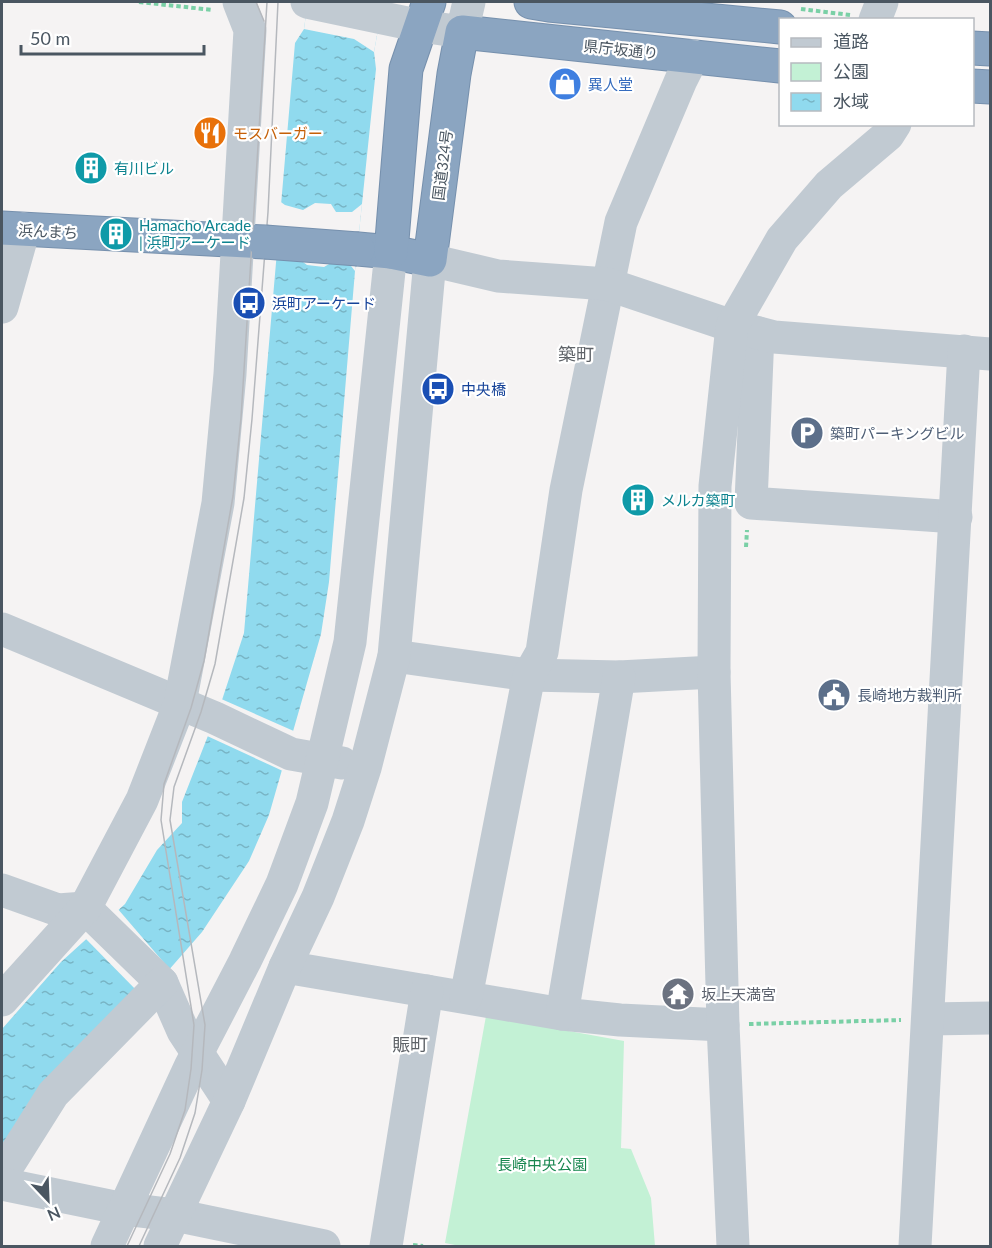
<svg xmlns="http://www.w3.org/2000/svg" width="992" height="1248" font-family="Lato,'Noto Sans JP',sans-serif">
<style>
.park{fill:#c3f1d5}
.water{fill:url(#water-ripples)}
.pier{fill:#f5f3f3}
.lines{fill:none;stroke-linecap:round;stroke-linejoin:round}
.highway-casing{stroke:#7690ad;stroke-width:35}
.path{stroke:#7ad0a6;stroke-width:4;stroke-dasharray:4.5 3;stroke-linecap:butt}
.minor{stroke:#c1cad2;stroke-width:33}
.highway{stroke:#8ba5c1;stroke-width:33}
.tram{stroke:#b5b8bd;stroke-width:1.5}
.highway-bridge-casing{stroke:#7690ad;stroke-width:35;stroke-linecap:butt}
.highway-bridge{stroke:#8ba5c1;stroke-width:33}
.labels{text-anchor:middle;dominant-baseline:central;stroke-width:4.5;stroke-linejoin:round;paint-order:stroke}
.street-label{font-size:15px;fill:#4a5661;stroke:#fff}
.shop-label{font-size:15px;fill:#366cbe;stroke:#fff;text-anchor:start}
.food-label{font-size:15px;fill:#c56008;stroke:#fff;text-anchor:start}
.culture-label{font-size:15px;fill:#0d838f;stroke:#fff;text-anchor:start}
.transit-label{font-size:15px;fill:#164399;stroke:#fff;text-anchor:start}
.service-label{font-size:15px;fill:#4e5e75;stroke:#fff;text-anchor:start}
.worship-label{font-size:15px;fill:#5b616d;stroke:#fff;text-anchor:start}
.park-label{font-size:15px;fill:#17864f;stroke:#fff}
.quarter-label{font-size:18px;fill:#5f6368;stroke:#fff}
</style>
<defs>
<pattern id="water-ripples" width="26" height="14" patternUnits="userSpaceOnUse" patternTransform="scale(1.5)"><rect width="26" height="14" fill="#90daee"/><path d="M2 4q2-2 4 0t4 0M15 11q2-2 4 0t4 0" fill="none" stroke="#78b4c4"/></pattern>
</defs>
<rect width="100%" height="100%" fill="#f5f3f3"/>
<path class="park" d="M486 1016 624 1041 621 1148 631 1149 651 1198 655 1246H460L445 1243Z"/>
<path class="water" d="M383 2 374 52 376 69 355 271 329 582 321 634 269 815 249 861 202 932 2 1161V1029L61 962 125 904 157 850 182 823V802L222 700 244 633 295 43 304 29 306 14Z"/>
<g class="pier">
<path d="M383 2 374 52 354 39 304 29 306 14Z"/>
<path d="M278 200 285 205 303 210 315 203 331 204 336 212H352L362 204 355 271 351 266 336 260 324 267 307 265 299 259 273 258Z"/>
<path d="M219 698 296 732 285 772 205 735Z"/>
<path d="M117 908 172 972 141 995 84 937Z"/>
</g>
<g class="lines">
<defs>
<g id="highway">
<path d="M531 2 549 5 780 27"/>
<path d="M972 48 990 49"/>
<path d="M972 86 990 87"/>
<path d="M2 228 265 242"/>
<path d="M358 249 391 252 430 260 454 74 462 32 780 66"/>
<path d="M391 252 406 69 429 2"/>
</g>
</defs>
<use href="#highway" class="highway-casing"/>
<g class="path">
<path d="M139 2 213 10"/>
<path d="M801 9 850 15"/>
<path d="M746 547 747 530"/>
<path d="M749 1024 901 1020"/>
<path d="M413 1245 423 1246"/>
</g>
<g class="minor">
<path d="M307 2 421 26 462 32 469 2"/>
<path d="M875 20 882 2"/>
<path d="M2 307 24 229"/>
<path d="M758 333 751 503 956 517"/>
<path d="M2 629 215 718 291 754 342 763"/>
<path d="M394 656 529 675 619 677 714 672"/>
<path d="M2 890 58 910 85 908"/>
<path d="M85 908 162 983 183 1031 229 1101"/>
<path d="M285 967 562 1014 620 1020 723 1025"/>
<path d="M466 997 529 675 542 652 566 490 621 222 681 80 693 56"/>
<path d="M2 1000 85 908 142 800 180 703 218 503 230 374 250 30 239 2"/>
<path d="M562 1014 619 677"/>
<path d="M928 1019 990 1018"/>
<path d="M2 1175 53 1094 162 983"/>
<path d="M2 1184 124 1209 175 1215 324 1246"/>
<path d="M107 1246 191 1065 245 961 282 884 312 803 350 642 391 252"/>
<path d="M160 1246 229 1101 285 967 318 897 348 821 365 768 394 656 430 260 498 276 607 284 732 326 774 337 990 354"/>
<path d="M386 1246 427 991"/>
<path d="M733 1246 723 1025 714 672 715 486 732 326 782 239 829 185 888 135 895 124"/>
<path d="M915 1246 964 351"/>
</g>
<use href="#highway" class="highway"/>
<g class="tram">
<path d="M256 2 264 21"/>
<path d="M127 1246 170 1154 185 1110 191 1069 194 1025 161 820 164 784 191 708 204 661 233 496 241 418 267 2"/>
<path d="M139 1246 180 1158 195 1113 202 1070 205 1025 170 820 174 787 201 712 215 664 244 498 252 419 268 212 278 2"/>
</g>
<defs>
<path id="highway-bridge" d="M265 242 358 249"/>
</defs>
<use href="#highway-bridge" class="highway-bridge-casing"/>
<use href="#highway-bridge" class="highway-bridge"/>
</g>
<defs>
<symbol id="shop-disc" viewBox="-11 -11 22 22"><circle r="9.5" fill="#3f7fe0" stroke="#fff"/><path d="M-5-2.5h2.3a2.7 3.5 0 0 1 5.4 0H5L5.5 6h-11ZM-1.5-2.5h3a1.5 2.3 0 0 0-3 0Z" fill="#fff"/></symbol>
<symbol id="restaurant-disc" viewBox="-11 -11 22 22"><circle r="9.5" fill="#e8710a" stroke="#fff"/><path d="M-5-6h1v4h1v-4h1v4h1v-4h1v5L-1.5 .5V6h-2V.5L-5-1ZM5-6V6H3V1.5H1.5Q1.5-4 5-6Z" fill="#fff"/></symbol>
<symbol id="building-disc" viewBox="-11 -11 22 22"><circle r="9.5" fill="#0f9aa8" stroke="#fff"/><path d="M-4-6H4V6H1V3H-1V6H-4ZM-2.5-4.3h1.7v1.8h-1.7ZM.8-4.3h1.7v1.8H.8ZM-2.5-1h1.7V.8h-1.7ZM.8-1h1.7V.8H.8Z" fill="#fff"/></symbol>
<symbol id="bus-disc" viewBox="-11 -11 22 22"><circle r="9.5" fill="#1a4fb4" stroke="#fff"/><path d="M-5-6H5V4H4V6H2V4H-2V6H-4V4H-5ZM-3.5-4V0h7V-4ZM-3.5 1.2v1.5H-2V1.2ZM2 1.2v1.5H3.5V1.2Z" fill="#fff"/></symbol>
<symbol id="parking-disc" viewBox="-11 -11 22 22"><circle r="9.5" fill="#5c6f8a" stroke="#fff"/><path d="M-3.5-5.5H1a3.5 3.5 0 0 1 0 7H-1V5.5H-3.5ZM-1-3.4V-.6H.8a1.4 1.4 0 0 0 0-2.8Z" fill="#fff"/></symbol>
<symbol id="civic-disc" viewBox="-11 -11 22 22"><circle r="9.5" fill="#5c6f8a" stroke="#fff"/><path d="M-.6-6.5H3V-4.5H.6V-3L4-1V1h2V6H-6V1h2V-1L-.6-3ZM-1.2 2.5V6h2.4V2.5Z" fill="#fff"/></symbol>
<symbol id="temple-disc" viewBox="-11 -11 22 22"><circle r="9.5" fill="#6b7280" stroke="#fff"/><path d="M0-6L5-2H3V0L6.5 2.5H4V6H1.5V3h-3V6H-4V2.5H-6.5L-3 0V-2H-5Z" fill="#fff"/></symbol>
</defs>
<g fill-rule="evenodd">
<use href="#shop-disc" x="546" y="65" width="38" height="38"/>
<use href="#restaurant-disc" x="191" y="114" width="38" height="38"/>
<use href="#building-disc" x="72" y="149" width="38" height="38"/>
<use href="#building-disc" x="97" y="215" width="38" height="38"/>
<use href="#bus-disc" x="230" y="284" width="38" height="38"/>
<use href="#bus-disc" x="419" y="370" width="38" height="38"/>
<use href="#parking-disc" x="788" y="414" width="38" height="38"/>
<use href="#building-disc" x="619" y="481" width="38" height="38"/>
<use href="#civic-disc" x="815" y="676" width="38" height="38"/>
<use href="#temple-disc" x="659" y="975" width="38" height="38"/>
</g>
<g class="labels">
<g class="street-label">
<text transform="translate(621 49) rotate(6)">県庁坂通り</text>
<text transform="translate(442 165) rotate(-83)">国道324号</text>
<text transform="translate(48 231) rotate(3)">浜んまち</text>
</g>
<g class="shop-label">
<text x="588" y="84">異人堂</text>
</g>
<g class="food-label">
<text x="233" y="133">モスバーガー</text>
</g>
<g class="culture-label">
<text x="114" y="168">有川ビル</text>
<text x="139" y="225">Hamacho Arcade<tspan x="139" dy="17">| 浜町アーケード</tspan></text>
<text x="661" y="500">メルカ築町</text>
</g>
<g class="transit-label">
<text x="272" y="303">浜町アーケード</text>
<text x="461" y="389">中央橋</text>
</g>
<g class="service-label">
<text x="830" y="433">築町パーキングビル</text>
<text x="857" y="695">長崎地方裁判所</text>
</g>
<g class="worship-label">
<text x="701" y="994">坂上天満宮</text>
</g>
<g class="park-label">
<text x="542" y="1164">長崎中央公園</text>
</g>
<g class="quarter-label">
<text x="576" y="354">築町</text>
<text x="410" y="1044">賑町</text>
</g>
</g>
<rect width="992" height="1248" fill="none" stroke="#4a5661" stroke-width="6"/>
<rect x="779" y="18" width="195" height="108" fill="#ffffff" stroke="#b7bbc0" stroke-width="1.5"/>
<rect x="791" y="38" width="30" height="9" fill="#c1cad2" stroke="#b7bbc0" stroke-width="1.5"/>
<text x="833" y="48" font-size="18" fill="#4a5661">道路</text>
<rect x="791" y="63" width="30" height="18" fill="#c3f1d5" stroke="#b7bbc0" stroke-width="1.5"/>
<text x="833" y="78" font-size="18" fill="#4a5661">公園</text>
<rect x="791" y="93" width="30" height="18" fill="url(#water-ripples)" stroke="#b7bbc0" stroke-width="1.5"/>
<text x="833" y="108" font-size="18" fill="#4a5661">水域</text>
<g transform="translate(48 1200) rotate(157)" stroke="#ffffff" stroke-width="4.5" paint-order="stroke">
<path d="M0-4.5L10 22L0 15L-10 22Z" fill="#4a5661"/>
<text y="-9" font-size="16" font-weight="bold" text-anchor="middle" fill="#4a5661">N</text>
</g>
<path d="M21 45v9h183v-9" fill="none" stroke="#4a5661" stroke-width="3"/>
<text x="30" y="45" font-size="18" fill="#4a5661" stroke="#ffffff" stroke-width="4.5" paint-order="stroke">50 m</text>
</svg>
